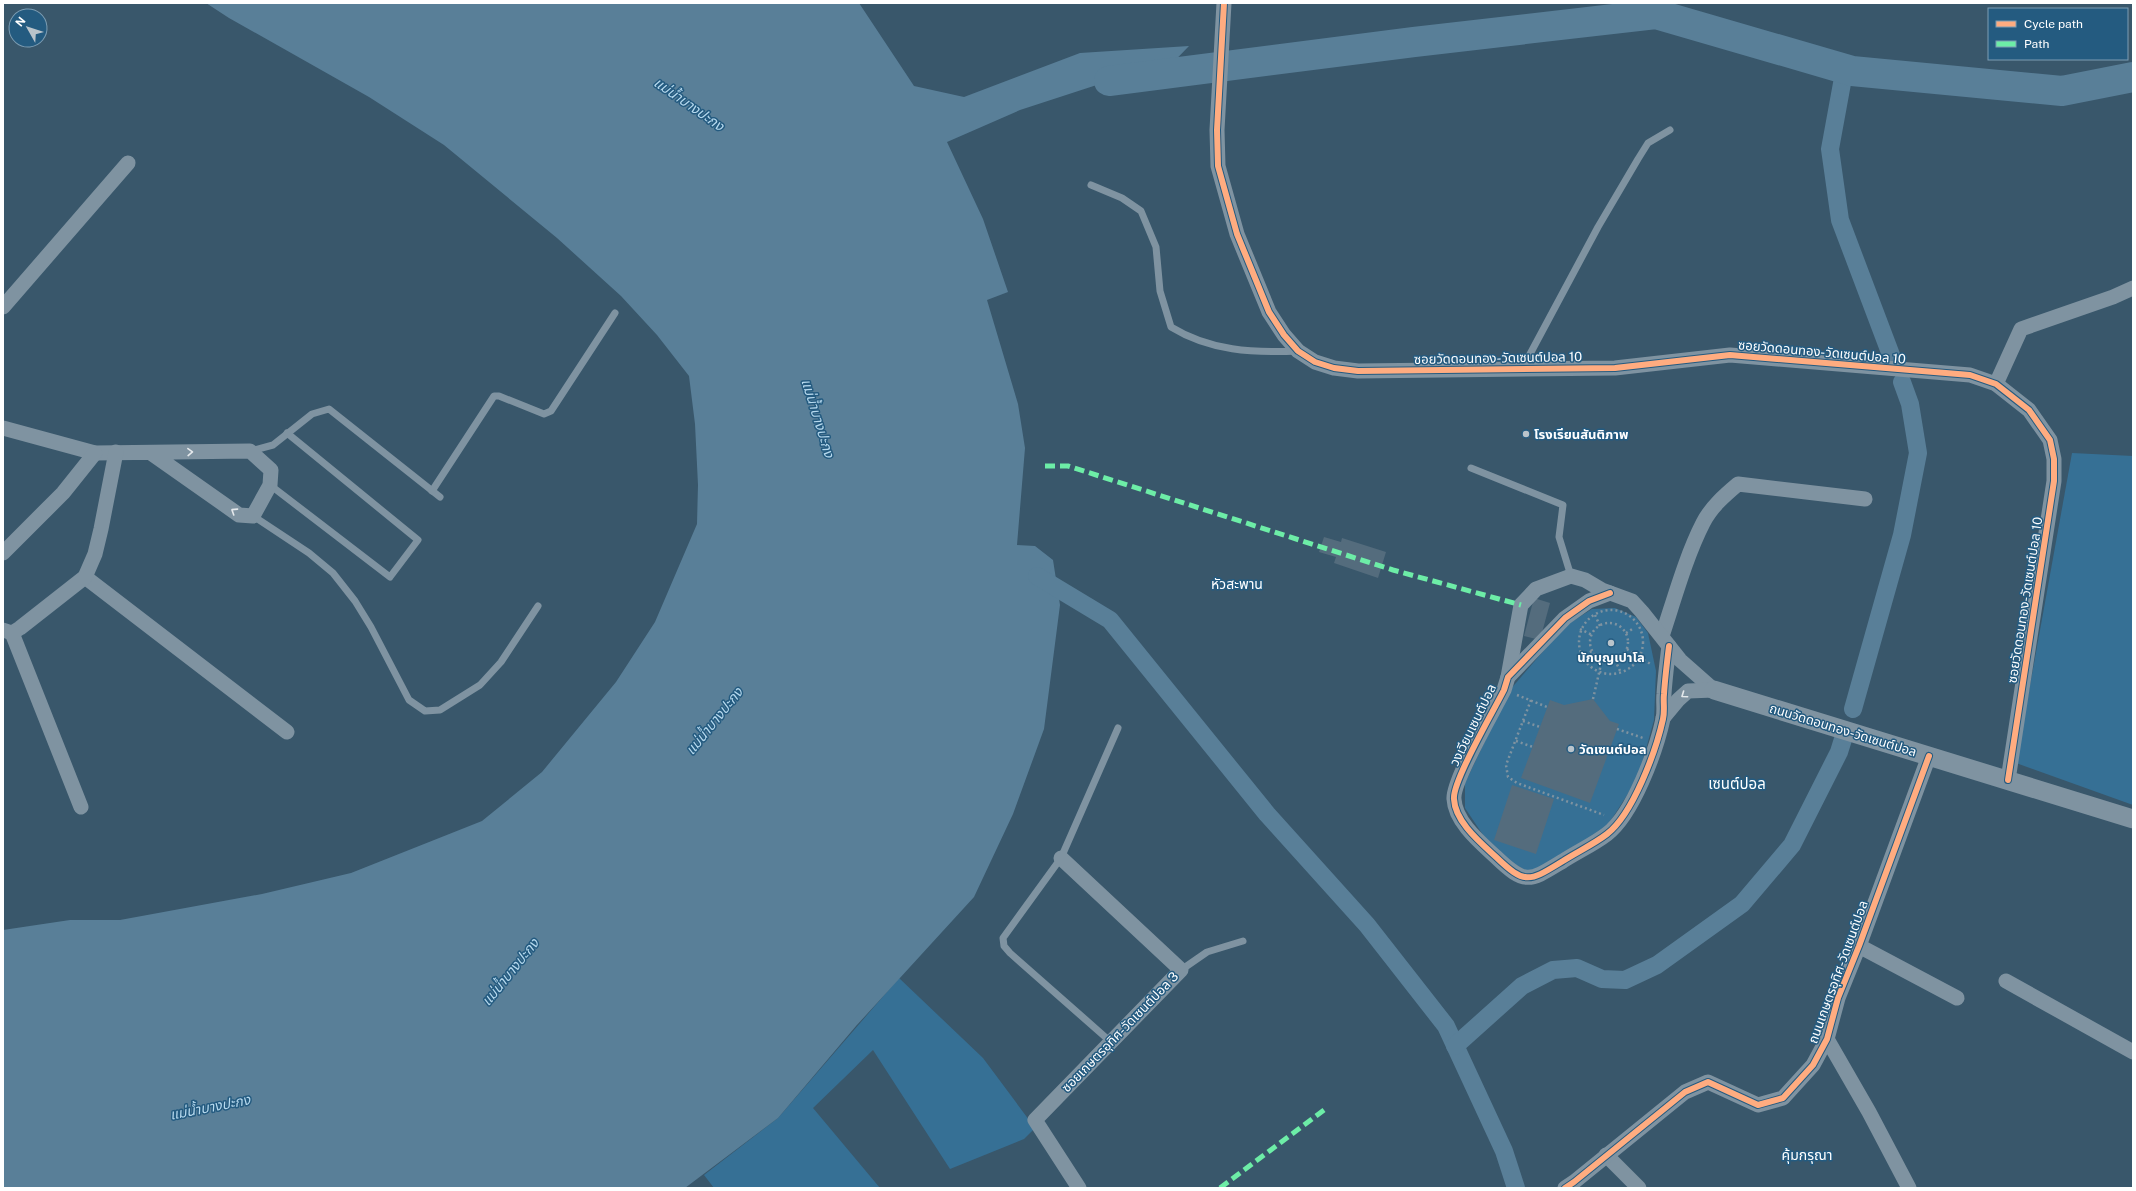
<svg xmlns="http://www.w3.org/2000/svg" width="2136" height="1191" font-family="'Public Sans','Noto Sans Thai',sans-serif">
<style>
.green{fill:#367095}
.water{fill:#597f98}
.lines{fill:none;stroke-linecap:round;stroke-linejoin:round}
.canal{stroke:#597f98;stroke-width:18}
.river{stroke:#597f98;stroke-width:30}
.building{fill:#546c7d}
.path{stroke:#7f93a1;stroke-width:2.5;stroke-dasharray:2 3;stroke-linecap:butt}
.service{stroke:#7f93a1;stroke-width:7}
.minor{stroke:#7f93a1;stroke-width:15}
.tertiary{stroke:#7f93a1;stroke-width:19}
.quiet{stroke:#6deda7;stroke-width:5;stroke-dasharray:10 5;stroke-linecap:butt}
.cycleway-casing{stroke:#245b80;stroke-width:8}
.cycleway{stroke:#ffac80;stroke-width:6}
.oneway{stroke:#e5e9ec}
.poi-dot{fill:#bac4cb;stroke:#245b80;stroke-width:1.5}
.labels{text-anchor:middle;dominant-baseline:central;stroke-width:3;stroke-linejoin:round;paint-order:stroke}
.street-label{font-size:13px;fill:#fff;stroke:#245b80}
.poi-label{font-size:13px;font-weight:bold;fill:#fff;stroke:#245b80;text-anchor:start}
.water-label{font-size:14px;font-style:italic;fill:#b6d9ee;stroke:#245b80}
.neighbourhood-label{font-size:14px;fill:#fff;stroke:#245b80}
.quarter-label{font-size:15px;fill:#fff;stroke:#245b80}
</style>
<rect width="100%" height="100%" fill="#39576b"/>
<g class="green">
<path d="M2072 453 2133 456V805L2016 763Z"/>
<path d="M1615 608 1636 617 1648 633 1656 671 1654 720 1638 778 1606 828 1541 868 1527 871 1507 860 1483 835 1465 808V783L1509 691 1565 626 1592 609Z"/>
<path d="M899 978 983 1058 1035 1128 1024 1139 950 1169 873 1050 813 1108 880 1188H714L704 1175 778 1118Z"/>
</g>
<path class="water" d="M206 3H859L914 86 964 97 1080 53 1189 46 1160 76 1109 81 1020 110 947 142 983 219 1008 292 987 300 1018 404 1025 448 1017 545 1035 546 1053 560 1060 605 1044 729 1013 814 974 897 856 1026 778 1118 685 1188H3V930L70 920H120L262 894 351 873 482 821 542 772 616 682 655 622 697 524 698 485 695 424 689 376 657 335 621 296 557 238 444 145 369 97 229 18Z"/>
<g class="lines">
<g class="canal">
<path d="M1845 67 1830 149 1840 220 1891 355"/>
<path d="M1037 576 1110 620 1267 814 1367 925 1446 1026 1504 1151 1516 1188"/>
<path d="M1853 709 1902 535 1918 453 1910 404 1902 382"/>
<path d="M1455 1046 1522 986 1553 970 1577 968 1602 979 1625 980 1657 965 1742 904 1792 845 1839 752 1844 736"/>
</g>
<path class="river" d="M1109 81 1414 42 1656 14 1852 71 2062 91 2133 77"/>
</g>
<g class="building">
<path d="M1324 537 1341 542 1342 538 1386 552 1378 578 1334 563 1336 557 1319 552Z"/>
<path d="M1534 598 1550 603 1540 640 1524 636Z"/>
<path d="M1593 699 1610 721 1619 724 1590 803 1521 778 1550 700 1564 705Z"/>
<path d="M1512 785 1554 799 1536 854 1494 840Z"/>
</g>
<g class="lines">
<g class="path">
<circle cx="1611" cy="642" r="32"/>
<path d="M1595 615 1600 626"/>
<circle cx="1609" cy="642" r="19"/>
<path d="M1580 629 1592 635"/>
<path d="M1626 633 1634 628"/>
<path d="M1627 649 1652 665"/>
<path d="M1581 657 1592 651"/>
<path d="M1615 660 1621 673"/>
<path d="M1517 695 1547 707"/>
<path d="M1593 699 1602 660"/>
<path d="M1531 700 1506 765 1508 777 1517 783 1604 815"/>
<path d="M1523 721 1540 727"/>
<path d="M1617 729 1643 738"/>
<path d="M1516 741 1533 747"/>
</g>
<g class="service">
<path d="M1091 185 1122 198 1141 211 1156 247 1160 291 1171 327C1210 351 1253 353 1298 351"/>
<path d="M1522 369 1598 227 1638 159 1648 143 1670 130"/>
<path d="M251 451 273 445 312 414 329 409 440 497"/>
<path d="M1471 468 1563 505 1559 537 1571 576"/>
<path d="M270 485 390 577 418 540 287 433"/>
<path d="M432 491 494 396H499L544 414 551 411 615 313"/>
<path d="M253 516 309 553 333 573 355 601 371 627 409 700 425 711 440 710 480 685 501 662 538 606"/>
<path d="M1181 970 1207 952 1243 941"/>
<path d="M1112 1043 1010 953 1004 946 1003 938 1061 858 1118 728"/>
</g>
<g class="minor">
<path d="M1224 3 1217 130 1218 166 1237 234 1269 312 1284 335 1298 351 1315 362 1334 368 1358 371 1615 368 1730 355 1970 375 1996 384 2029 410 2050 440 2054 459V481L2008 780"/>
<path d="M3 307 128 163"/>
<path d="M1996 384 2021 329 2113 297 2133 288"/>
<path d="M3 428 95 453 250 451 271 470 270 485 253 516 239 515 151 453"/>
<path d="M3 553 63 493 95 453"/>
<path d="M85 577 287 732"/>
<path d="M1610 593 1589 601 1565 618 1508 677 1504 690C1494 710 1452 782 1454 799 1455 822 1481 843 1496 857 1526 886 1530 881 1563 861 1577 852 1594 844 1607 834 1633 814 1656 751 1663 719 1665 711 1663 702 1664 694 1665 678 1667 662 1669 646"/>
<path d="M3 630 12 633 20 628 85 577 95 554 101 529 116 452"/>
<path d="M12 633 81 807"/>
<path d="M1662 636C1674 600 1686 556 1703 523 1711 507 1725 495 1738 484L1865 499"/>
<path d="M1508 677 1521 605 1536 589 1571 576 1585 580 1602 590 1632 601 1642 612 1680 660 1714 690"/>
<path d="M1663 718 1678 700 1688 691 1714 690"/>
<path d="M1061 858 1181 970 1035 1120 1079 1188"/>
<path d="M1859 946 1957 998"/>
<path d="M2006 981 2133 1052"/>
<path d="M1827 1039 1869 1112 1909 1188"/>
<path d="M1606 1155 1639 1188"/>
<path d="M1565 1188 1574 1182 1685 1092 1708 1082 1758 1105 1783 1098 1813 1065 1827 1039 1838 998 1859 946 1929 756"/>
</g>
<path class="tertiary" d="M1714 690 2133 819"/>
<g class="quiet">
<path d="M1045 466H1068L1393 570 1521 605"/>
<path d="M1220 1188 1328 1107"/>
</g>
<defs>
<g id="cycleway">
<path d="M1224 3 1217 130 1218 166 1237 234 1269 312 1284 335 1298 351 1315 362 1334 368 1358 371 1615 368 1730 355 1970 375 1996 384 2029 410 2050 440 2054 459V481L2008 780"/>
<path d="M1610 593 1589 601 1565 618 1508 677 1504 690C1494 710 1452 782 1454 799 1455 822 1481 843 1496 857 1526 886 1530 881 1563 861 1577 852 1594 844 1607 834 1633 814 1656 751 1663 719 1665 711 1663 702 1664 694 1665 678 1667 662 1669 646"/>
<path d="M1565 1188 1574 1182 1685 1092 1708 1082 1758 1105 1783 1098 1813 1065 1827 1039 1838 998 1859 946 1929 756"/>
</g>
</defs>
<use href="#cycleway" class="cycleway-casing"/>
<use href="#cycleway" class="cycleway"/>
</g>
<defs><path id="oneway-chevron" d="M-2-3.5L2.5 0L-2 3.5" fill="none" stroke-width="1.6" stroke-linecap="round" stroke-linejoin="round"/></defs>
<g class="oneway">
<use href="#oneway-chevron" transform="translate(190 452) rotate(-2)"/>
<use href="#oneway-chevron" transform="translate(234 511) rotate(-147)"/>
<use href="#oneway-chevron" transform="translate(1684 695) rotate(145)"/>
</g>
<g class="poi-dot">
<circle cx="1526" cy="434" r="4"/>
<circle cx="1611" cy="643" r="4"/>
<circle cx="1571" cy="749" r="4"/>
</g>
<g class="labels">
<g class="street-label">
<text transform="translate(1822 352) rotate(5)">ซอยวัดดอนทอง-วัดเซนต์ปอล 10</text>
<text transform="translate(1498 358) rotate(-1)">ซอยวัดดอนทอง-วัดเซนต์ปอล 10</text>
<text transform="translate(2025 600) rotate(-81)">ซอยวัดดอนทอง-วัดเซนต์ปอล 10</text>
<text transform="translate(1473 725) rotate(-64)">วงเวียนเซนต์ปอล</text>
<text transform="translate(1843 730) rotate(17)">ถนนวัดดอนทอง-วัดเซนต์ปอล</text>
<text transform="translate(1838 972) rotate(-70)">ถนนเกษตรอุทิศ-วัดเซนต์ปอล</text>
<text transform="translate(1120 1032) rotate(-46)">ซอยเกษตรอุทิศ-วัดเซนต์ปอล 3</text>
</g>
<g class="poi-label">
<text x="1534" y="434">โรงเรียนสันติภาพ</text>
<text x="1611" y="657" text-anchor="middle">นักบุญเปาโล</text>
<text x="1579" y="749">วัดเซนต์ปอล</text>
</g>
<g class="water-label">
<text transform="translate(689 104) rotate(35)">แม่น้ำบางปะกง</text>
<text transform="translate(818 418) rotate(73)">แม่น้ำบางปะกง</text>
<text transform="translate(714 721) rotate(-51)">แม่น้ำบางปะกง</text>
<text transform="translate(510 972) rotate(-51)">แม่น้ำบางปะกง</text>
<text transform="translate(210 1107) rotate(-11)">แม่น้ำบางปะกง</text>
</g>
<g class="neighbourhood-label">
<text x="1237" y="584">หัวสะพาน</text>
<text x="1807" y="1155">คุ้มกรุณา</text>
</g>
<g class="quarter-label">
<text x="1737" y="783">เซนต์ปอล</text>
</g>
</g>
<rect width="2136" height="1191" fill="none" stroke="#ffffff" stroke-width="8"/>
<rect x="1988" y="8" width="140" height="52" fill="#245b80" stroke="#7c9db3"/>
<rect x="1996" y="21" width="20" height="6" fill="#ffac80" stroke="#7c9db3"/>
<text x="2024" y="28" font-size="12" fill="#ffffff">Cycle path</text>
<rect x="1996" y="41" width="20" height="6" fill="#6deda7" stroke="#7c9db3"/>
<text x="2024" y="48" font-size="12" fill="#ffffff">Path</text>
<g transform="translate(28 28) rotate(309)"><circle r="19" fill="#245b80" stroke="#7c9db3"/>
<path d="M0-3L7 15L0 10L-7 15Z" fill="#bac4cb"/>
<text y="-6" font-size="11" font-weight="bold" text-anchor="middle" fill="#ffffff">N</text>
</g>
</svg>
